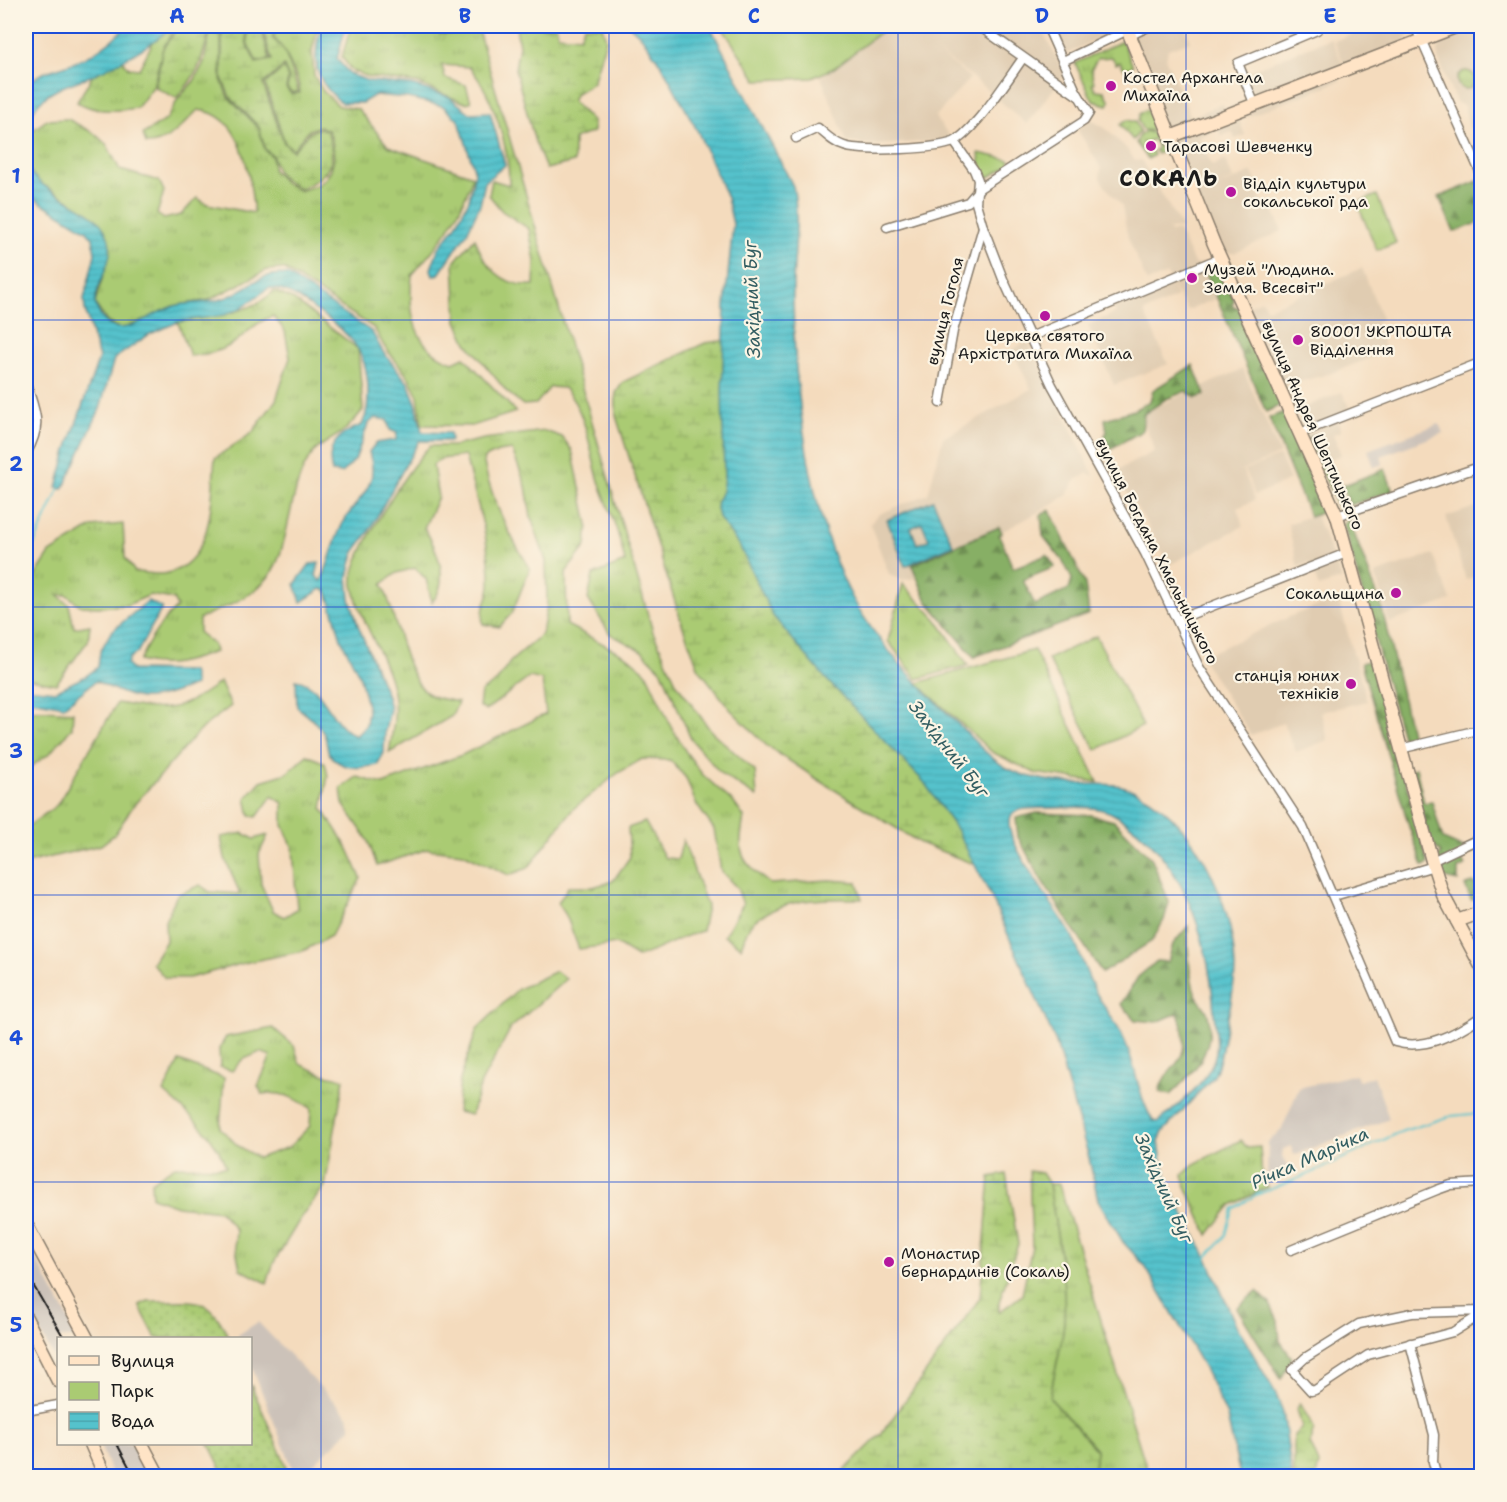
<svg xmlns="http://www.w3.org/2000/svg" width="1507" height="1502" font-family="'Shantell Sans',sans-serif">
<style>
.built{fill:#e0ccb1}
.industrial{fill:#ccc2b9}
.grass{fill:url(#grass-tufts);stroke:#637448;stroke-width:1.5}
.forest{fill:url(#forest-firs);stroke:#526640;stroke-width:1.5}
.wetland{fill:url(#wetland-marsh);stroke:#637448;stroke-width:1.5}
.park{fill:#aacb73;stroke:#637448;stroke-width:1.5}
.garden{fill:url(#garden-dots);stroke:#637448;stroke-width:1.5}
.water{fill:url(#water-rules);stroke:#386f74;stroke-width:1.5;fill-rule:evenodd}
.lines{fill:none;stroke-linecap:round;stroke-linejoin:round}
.stream{stroke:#55c2cc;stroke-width:2}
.street-casing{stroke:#887c6c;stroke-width:11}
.secondary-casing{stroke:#887c6c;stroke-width:15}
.street{stroke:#fff;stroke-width:8}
.secondary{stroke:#ffe4c6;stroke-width:12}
.rail{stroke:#1c1c1c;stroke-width:2}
.grid{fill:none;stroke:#1d4ed8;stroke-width:1.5;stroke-opacity:0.55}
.poi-dot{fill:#b5179e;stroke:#fcf5e5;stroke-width:2}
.labels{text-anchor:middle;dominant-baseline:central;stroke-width:4.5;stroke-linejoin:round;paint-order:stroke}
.poi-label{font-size:16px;fill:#1c1c1c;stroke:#fcf5e5;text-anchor:start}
.street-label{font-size:16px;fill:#1c1c1c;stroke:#fcf5e5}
.water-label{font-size:18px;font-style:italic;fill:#335e62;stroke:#fcf5e5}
.district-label{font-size:22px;font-weight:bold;letter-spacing:1.5px;fill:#1c1c1c;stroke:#fcf5e5}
.neatline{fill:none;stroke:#1d4ed8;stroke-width:2}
.grid-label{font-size:20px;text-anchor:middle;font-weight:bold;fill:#1d4ed8}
</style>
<defs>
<pattern id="grass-tufts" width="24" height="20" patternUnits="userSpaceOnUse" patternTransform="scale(1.5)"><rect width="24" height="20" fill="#aacb73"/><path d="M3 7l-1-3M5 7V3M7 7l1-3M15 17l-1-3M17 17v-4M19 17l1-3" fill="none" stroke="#92ae63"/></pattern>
<pattern id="forest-firs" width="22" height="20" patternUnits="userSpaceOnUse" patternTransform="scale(1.5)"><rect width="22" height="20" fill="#87af65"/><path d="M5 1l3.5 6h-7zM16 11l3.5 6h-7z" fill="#6e8e52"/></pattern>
<pattern id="wetland-marsh" width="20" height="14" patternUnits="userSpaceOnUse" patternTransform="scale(1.5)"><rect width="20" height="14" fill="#aacb73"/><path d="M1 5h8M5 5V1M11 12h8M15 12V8" fill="none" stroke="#92ae63"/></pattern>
<pattern id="garden-dots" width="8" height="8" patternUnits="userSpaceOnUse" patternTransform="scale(1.5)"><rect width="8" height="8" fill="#aacb73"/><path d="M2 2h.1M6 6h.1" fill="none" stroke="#92ae63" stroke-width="1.8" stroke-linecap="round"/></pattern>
<pattern id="water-rules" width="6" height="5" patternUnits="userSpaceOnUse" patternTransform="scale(1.5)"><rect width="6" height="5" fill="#55c2cc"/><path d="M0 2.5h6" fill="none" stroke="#49a6af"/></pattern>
</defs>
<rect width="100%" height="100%" fill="#fcf5e5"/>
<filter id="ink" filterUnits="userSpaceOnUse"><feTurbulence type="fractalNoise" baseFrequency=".0167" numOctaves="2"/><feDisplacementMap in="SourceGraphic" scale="12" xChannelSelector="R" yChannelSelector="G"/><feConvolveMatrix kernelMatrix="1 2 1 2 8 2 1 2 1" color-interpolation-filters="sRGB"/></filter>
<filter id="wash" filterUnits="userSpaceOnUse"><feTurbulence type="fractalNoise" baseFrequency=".008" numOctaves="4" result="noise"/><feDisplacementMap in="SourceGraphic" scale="24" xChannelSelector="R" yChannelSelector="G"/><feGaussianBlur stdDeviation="1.35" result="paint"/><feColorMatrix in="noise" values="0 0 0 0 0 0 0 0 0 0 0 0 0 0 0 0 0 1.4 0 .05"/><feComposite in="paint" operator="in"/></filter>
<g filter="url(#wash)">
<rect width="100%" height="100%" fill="#f4dbbd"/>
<g class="built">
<path d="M890 26H901L918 36 970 78 935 117 951 138 948 140 877 145 847 142 821 77Z"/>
<path d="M903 26H1123L1064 55 1050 28 1043 32 1065 74 1027 124 972 77Z"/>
<path d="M1124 26H1154L1148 31 1159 26H1184L1191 41 1168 49 1166 60 1191 117 1222 104 1226 109 1247 100 1252 92 1244 73 1331 38 1343 65 1336 67 1340 81 1239 120 1245 135 1235 139 1232 132 1221 136 1218 129 1199 137 1212 166 1225 160 1233 179 1214 188 1252 172 1261 191 1252 195 1258 193 1264 208 1271 205 1282 231 1235 253H1225L1212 257 1149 99 1155 96Z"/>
<path d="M1374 26H1388L1391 33 1389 26H1413L1405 41 1396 44 1393 38 1395 45 1344 64 1334 41Z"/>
<path d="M1475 26H1481V124L1469 129 1464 106 1456 102 1438 58V52L1440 44 1447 38Z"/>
<path d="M1091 120 1105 128 1127 149 1135 161 1141 160 1182 228 1168 229 1170 232 1178 230 1195 265 1206 261 1222 296 1188 310 1172 286 1177 297 1144 312 1168 364 1114 385 1088 325 1116 313 1113 306 1171 281 1167 274 1147 282 1127 235 1129 234H1127L1122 206 1105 186 1100 178 1101 168 1077 129Z"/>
<path d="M1362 268 1382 318 1375 323 1386 352 1329 374 1283 386 1247 307 1262 300 1267 309Z"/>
<path d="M1028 341 1094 476 1088 473 1076 480 1066 496 1055 503 917 578 901 580 889 574 870 524 879 514 928 494 943 438 1031 389 1012 350Z"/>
<path d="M1243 369 1280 454 1243 470 1255 500 1237 508 1243 526 1169 565 1144 519 1114 472 1155 451 1141 413Z"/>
<path d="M1342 392 1353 416 1338 421 1341 431 1333 434 1341 455 1319 463 1300 420 1298 410Z"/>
<path d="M1280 456 1290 480 1255 495 1245 470Z"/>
<path d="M1481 505V574L1466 580 1446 517Z"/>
<path d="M1315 514 1342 579 1319 587 1309 563 1298 567 1288 524Z"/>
<path d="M1433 554 1451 600 1389 623 1375 574Z"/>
<path d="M1338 599 1367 701 1321 712 1328 740 1296 752 1283 723 1251 735 1201 657 1296 614Z"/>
</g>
<g class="industrial">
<path d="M1439 424 1443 433 1381 456 1383 464 1374 467 1368 450Z"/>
<path d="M1356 1074 1359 1081 1374 1076 1389 1119 1294 1155 1291 1146 1283 1149 1282 1156 1292 1173 1267 1179 1268 1142 1282 1129 1299 1088Z"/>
<path d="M26 1241 79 1338H58V1365L26 1306Z"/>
<path d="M258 1322 348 1416 351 1428 301 1476 294 1472 251 1365 250 1338H239L238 1335Z"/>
<path d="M100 1444H133L151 1476H112Z"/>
</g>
<g class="grass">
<path d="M246 26H266L263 35 270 59 257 62 248 45Z"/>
<path d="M279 26H318L312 51 314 75 323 91 339 106 358 109 388 146 473 176C460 218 441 242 412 275 408 312 413 349 453 362L464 357 516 412 472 426 422 425 418 396 409 378 384 346 374 328 284 269 267 270 209 300 173 306 133 327 118 328 107 322 95 304 109 254 69 200 33 179 26 163V135L47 120 68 119 95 134 107 145 120 170 159 181 164 191 157 214 164 219 181 215 197 198 207 204 254 213C249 175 245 115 198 110 183 124 168 145 146 144L143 134 166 120 178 99 194 81 204 62 210 32 221 35V79L228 97 258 127 265 150 272 157 273 170 286 184 300 191C307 188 318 186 323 181 337 168 335 147 329 131L320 126 309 130 293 149 285 143 265 84 284 68 288 78 286 88 291 94 300 93C299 77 284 48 273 37Z"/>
<path d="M351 26H439L440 34H453L455 26H477L653 632 677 684 711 731 755 771 757 797 721 774 691 739 662 671 642 651 610 634 588 599 593 575 625 562C619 532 611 514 601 487 589 454 589 414 564 388L550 387 536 404 523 405 507 392 467 343 457 321 454 262 475 238C483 265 503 288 534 285L535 261 529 229 502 211 489 195 492 180 509 185C510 150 493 93 469 67L442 65 445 78 466 85 471 102 465 103 417 83 369 77 352 71 342 57Z"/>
<path d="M166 32 172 33 163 48 153 87 137 108C115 111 97 113 77 102L93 75 122 60 129 68 139 69 153 42Z"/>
<path d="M1122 41 1133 66 1125 70 1120 62 1116 64 1112 57 1098 58 1091 69 1094 83 1092 84 1096 90 1104 91 1110 101 1108 105 1093 101 1075 63Z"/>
<circle cx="1466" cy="80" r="9"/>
<path d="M1147 109 1156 131 1143 130 1138 121 1140 113Z"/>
<path d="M1127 120 1135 122 1140 131 1133 140 1120 125Z"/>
<path d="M1146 131 1157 135 1163 151 1157 154 1155 150 1158 148 1154 139 1143 143 1148 153 1152 151 1154 155 1148 159 1136 143 1140 135Z"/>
<path d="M274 291 294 300 358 349 363 410C358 416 353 422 348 427 338 437 323 442 314 452 286 485 292 552 266 580 247 601 222 607 199 619V633L213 644 215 652C189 661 167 669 139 661 149 641 160 622 177 607L173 599 150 595 127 605 98 607 81 606 67 595H58L69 605 74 628 90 625 88 641 56 684 26 678V590L50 553 92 527 123 524 125 558 135 572C144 572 159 576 168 573 215 561 211 496 215 458L252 433 276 400 290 358 285 331 273 316C254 323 247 334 231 345 219 352 204 355 190 356L178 322C210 315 249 316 274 291Z"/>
<path d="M545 431 562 437 572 450 588 524 586 546 566 572 567 625 628 657 646 672 671 726 686 752 702 774 734 803 744 817C737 855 740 860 770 884L829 880 857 882 862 899C826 898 784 897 753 922 747 927 744 940 741 947L724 936 743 904 737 888 721 871 714 829 696 804 686 778 670 760 642 759 618 773 573 809 528 868 509 875 463 853 427 849 377 866 368 840 343 804 341 788 357 777 383 784 462 755 546 714 542 680 530 677 486 710 479 706 481 692 497 681 510 662 542 634 547 605 546 561 531 517 526 486 512 450 498 452 483 459C491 499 507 533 530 568L512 613 499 627 483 624C480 608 490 598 490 584 491 541 475 497 465 456L441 459 433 465 438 497 424 528C437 548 451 581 432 602L426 579 415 568 397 573 382 584C397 613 403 679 430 695 438 699 450 700 458 702L452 716 389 753C393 730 398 707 391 684 382 650 360 621 353 585 348 560 410 464 430 446H453L484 439Z"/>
<path d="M903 584 937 620 968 665 917 679 888 641Z"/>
<path d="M220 682 231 706 202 728 133 806 115 834 101 845 26 863V828L57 805 117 703C169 712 177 713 220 682Z"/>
<path d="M44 710 73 712 72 728 49 754 26 770V711Z"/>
<path d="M307 755 325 763 328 776 322 808 347 847 361 878 331 936 303 951 248 962 189 978H165L152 963 166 941 165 921 177 895 200 885 210 892 240 894 225 858 221 837 243 833 254 839 268 835 259 854 261 884 273 911 284 917 297 909 293 848 283 825V803L272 796 257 817 250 816 246 798 261 781 287 773Z"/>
<path d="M645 822 665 858 678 859 683 840 707 906 702 931C678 937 661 950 637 957L616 944 579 949 566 915 558 903 568 887H593L613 881 630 857 628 828Z"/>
<path d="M1481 921V953C1475 941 1473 933 1481 921Z"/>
<path d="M556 971 566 979 511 1028 481 1083 471 1115 457 1112 460 1080 477 1029 518 989Z"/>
<path d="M273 1028 294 1046 300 1064 322 1074 344 1079 325 1186 302 1216 274 1262 267 1283 240 1269 235 1243 236 1230 220 1211 177 1206 152 1197 151 1182 175 1166 226 1167C215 1134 189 1115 164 1092L179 1061 224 1078 220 1128 238 1146 258 1158 289 1147 310 1126 311 1108C295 1098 281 1091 262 1094L258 1086 271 1056 260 1052 242 1060 232 1071 220 1067 219 1049 226 1037Z"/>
<path d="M1241 1140 1247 1148 1260 1147 1262 1180 1268 1187 1231 1205 1208 1235 1185 1184 1183 1175 1194 1164Z"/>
<path d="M1049 1184H1059L1149 1476H1093L1096 1449 1050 1398C1053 1375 1060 1354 1063 1331 1069 1287 1055 1228 1049 1184Z"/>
</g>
<g class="forest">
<path d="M1478 181 1481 190V222L1454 232 1439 197Z"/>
<path d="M1217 263 1220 270 1218 274 1225 280 1234 301 1232 304 1234 308 1238 307 1283 404 1266 412 1204 268Z"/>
<path d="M1193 365 1205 395 1196 398 1186 391 1166 399 1144 414 1142 431 1110 449 1104 436 1107 432 1105 419 1134 410 1150 401 1153 390Z"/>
<path d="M1286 411 1330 509 1310 517 1269 418Z"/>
<path d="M1314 435 1346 507 1339 510 1308 439Z"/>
<path d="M1385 469 1393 491 1350 505 1342 486Z"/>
<path d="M1050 510 1085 584 1089 614 974 657 927 601 912 565 999 527 1002 533 999 535 1013 568 1047 555 1055 567 1023 580 1035 605 1069 589 1072 579 1063 561 1043 536 1041 515Z"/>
<path d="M1349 520 1381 605 1413 742 1404 744 1343 523Z"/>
<path d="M1373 660 1428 864 1423 866 1410 830 1361 663Z"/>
<path d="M1416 768 1424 803 1432 802 1443 839 1468 850 1459 856 1465 866 1458 869V881L1441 877 1436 863 1441 853 1431 843 1409 770Z"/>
<path d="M1037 813 1091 815 1114 821 1152 859 1169 902 1164 920 1152 941 1102 973 1041 879 1018 837 1016 818Z"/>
<path d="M1472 883 1481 886V899L1471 900 1465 886Z"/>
<path d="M1188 926C1188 949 1188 972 1196 995 1199 1002 1207 1008 1208 1015 1216 1051 1193 1073 1170 1095L1159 1092C1165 1071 1170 1075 1179 1060 1188 1046 1183 1027 1178 1013L1157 1022 1135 1020 1121 1004 1138 977 1157 961 1168 962 1173 944Z"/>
<path d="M1257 1291 1270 1304 1278 1321 1280 1341 1292 1358 1281 1379 1237 1308Z"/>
</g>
<g class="wetland">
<path d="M179 26H245L247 45 256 63 272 60 264 34 268 26H278L272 38C275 41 281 45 283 49 286 54 298 88 298 92H291L287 88 289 78 284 66 263 84 284 143 293 151 310 132 320 128 327 131C339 163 328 176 300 189 285 182 275 174 273 156L265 149 259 127 230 97 222 78V34L209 31C202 62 198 75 176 98L155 87 163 48Z"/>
<path d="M516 26H556L558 35 580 37 584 26H602L606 39 593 83 576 93 572 101 593 122V132L574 139V162L546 169 535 142 515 69 519 46Z"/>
<path d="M721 341H729L936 784 984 868 920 843 814 777 767 746 730 709 699 669 683 627 616 416V393L623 382 705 343Z"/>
<path d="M1029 1171 1042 1173 1049 1184C1055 1228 1069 1287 1063 1331 1060 1353 1053 1375 1050 1398L1096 1450 1093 1476H839L881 1434 980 1298 990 1177 1006 1174 1018 1244 999 1302V1312L1022 1295 1032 1246Z"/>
<path d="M1300 1403 1314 1428 1310 1443 1319 1464 1316 1476H1294V1435L1302 1428 1297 1409Z"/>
</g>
<g class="park">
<path d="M721 26H888L834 68 812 78 757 80Z"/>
<path d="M979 153 1010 160V165L982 181Z"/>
<path d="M1377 195 1396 243 1377 250 1357 203Z"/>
<path d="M1096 636 1143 726 1096 750 1048 659Z"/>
<path d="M1034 650 1098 782 1035 773 992 752 917 683Z"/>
</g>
<g class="garden">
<path d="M148 1301C195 1302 208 1292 229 1338H156L139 1305Z"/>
<path d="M251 1385 286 1465 285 1474 282 1476H225L209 1444H250Z"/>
</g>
<g class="water">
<path d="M126 26H173C150 47 121 62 93 75 76 82 56 87 42 100 32 109 29 120 26 133V86C38 72 50 71 67 65 89 58 111 43 126 26Z"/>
<path d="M321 26H346L337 59 350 74 368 81 411 85 449 97 470 113 490 112 505 165 485 182 480 205 467 233 439 274 433 276 431 269 438 249 455 227 469 200 475 172 459 121 443 106 408 98 375 95 362 103H342C313 80 312 60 321 26Z"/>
<path d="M630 26H710L793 186C801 223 792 259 793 296 793 386 810 520 853 599 880 648 921 687 960 726 974 740 988 757 1005 767 1028 780 1060 783 1086 784 1098 785 1113 783 1125 787 1192 810 1233 900 1235 967 1235 988 1229 1012 1225 1033 1222 1048 1221 1062 1214 1076L1162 1133 1159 1142 1162 1161 1171 1190 1207 1258 1235 1323 1275 1392 1283 1412 1292 1476H1240L1227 1416 1202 1364 1145 1266 1123 1242 1098 1200 1089 1158 1056 1043 990 894 956 829 924 782 826 679 773 616 740 547 719 518 716 504 722 491 724 476 722 393 725 305 733 224 727 198 698 132 662 66 642 37ZM1047 808C1067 808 1098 804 1115 815 1183 854 1209 938 1214 1012 1215 1028 1220 1046 1213 1062 1204 1085 1178 1106 1158 1122L1153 1121C1138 1096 1137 1071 1126 1044 1118 1024 1104 1008 1094 989 1085 971 1080 952 1071 934 1058 911 1008 846 1009 823 1010 805 1035 809 1047 808Z"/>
<path d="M26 163C40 201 104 201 110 245 112 265 96 284 95 303 110 349 141 319 166 309 185 300 207 305 225 298 248 289 263 270 288 275L372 332 383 352 408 383 416 403 422 432 450 433 451 441H419L368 533 354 552 348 577 350 599 358 625 387 696 390 709 385 731 384 753 377 765C359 769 340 770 329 753 326 748 327 740 324 734 318 723 307 715 297 707L296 680C326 685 329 725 356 736L366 725 368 710 360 677 341 639 327 591 321 589 301 602 295 584 310 564 319 563 316 576 321 581C330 563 333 542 343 523 357 497 381 487 369 452L376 443 396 440 397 433 390 430 387 420 375 418 368 424 355 460 342 473 332 472C325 446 338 434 362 425 368 412 368 403 368 389 367 347 347 332 314 309 299 298 288 290 269 288L241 308 225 315 178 322 150 334 114 359 100 409 63 489 57 487 68 447 99 358 85 310 84 299 95 254 93 238 87 231 27 194Z"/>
<path d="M933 500 953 545 905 566 887 520ZM922 523 929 540 917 544 911 528Z"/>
<path d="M148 601 162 608 137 653 129 658 127 665 132 670 192 671 195 685C147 703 141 703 96 681L64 706 26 699V688L55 691 86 676 98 667 100 652 111 632Z"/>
</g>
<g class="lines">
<g class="stream">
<path d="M26 562 59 489"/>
<path d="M1205 1259 1226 1235 1233 1209 1256 1195 1302 1177 1403 1131 1451 1116 1482 1113"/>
</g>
</g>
</g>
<g filter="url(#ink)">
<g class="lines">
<defs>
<g id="street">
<path d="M979 26 1078 96"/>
<path d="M1415 26 1482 176"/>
<path d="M1129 36 1150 26"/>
<path d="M1063 61 1128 30"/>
<path d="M1254 103 1238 63 1317 30"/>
<path d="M796 138 818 128C826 135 834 143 844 146 861 152 944 150 957 140 980 123 1006 82 1023 58"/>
<path d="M955 143 974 170 978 180 976 203 983 227 1003 279 1052 385 1145 553 1199 667 1303 827 1395 1042C1426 1051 1457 1033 1482 1016"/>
<path d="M887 227 968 202 980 188 1084 121 1089 113 1075 89 1047 26"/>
<path d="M1030 337 1220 258"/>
<path d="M26 383C36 414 43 424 26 454"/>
<path d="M940 403 953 331 983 227"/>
<path d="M1300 433 1482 362"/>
<path d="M1337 516 1482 466"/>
<path d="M1177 620 1349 552"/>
<path d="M1400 749 1482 729"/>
<path d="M1432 861 1472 842"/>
<path d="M1334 896 1434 866"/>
<path d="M1291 1250 1437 1190 1451 1185 1482 1183"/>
<path d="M1482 1311 1412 1313 1359 1324 1305 1358 1292 1370 1311 1391 1315 1390 1368 1355 1453 1332 1482 1314"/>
<path d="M1410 1343 1434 1435 1433 1462 1437 1476"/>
<path d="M26 1411 58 1405"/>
</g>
<g id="secondary">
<path d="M1126 26 1214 244 1337 516 1432 861 1443 895 1482 968"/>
<path d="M1170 137 1458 26"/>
<path d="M1457 921 1482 912"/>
<path d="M26 1224 87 1338"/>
<path d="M26 1318 58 1381"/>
<path d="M91 1444 105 1476"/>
<path d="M142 1444 159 1476"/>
</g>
</defs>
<use href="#street" class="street-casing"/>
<use href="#secondary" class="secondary-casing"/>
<use href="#street" class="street"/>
<use href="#secondary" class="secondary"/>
<g class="rail">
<path d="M26 1273 64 1338"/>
<path d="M117 1444 134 1476"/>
</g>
</g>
</g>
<path class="grid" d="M321 26V1476M609 26V1476M898 26V1476M1186 26V1476M26 320H1482M26 607H1482M26 895H1482M26 1182H1482"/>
<g class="poi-dot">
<circle cx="1111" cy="86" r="6"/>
<circle cx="1151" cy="146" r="6"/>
<circle cx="1231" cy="192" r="6"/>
<circle cx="1192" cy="278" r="6"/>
<circle cx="1045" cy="316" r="6"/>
<circle cx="1298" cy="340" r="6"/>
<circle cx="1396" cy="593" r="6"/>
<circle cx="1351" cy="684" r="6"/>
<circle cx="889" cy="1262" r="6"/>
</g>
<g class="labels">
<g class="poi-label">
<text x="1123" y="77">Костел Архангела<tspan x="1123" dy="18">Михаїла</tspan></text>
<text x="1163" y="146">Тарасові Шевченку</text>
<text x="1243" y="183">Відділ культури<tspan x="1243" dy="18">сокальської рда</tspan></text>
<text x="1204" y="269">Музей "Людина.<tspan x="1204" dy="18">Земля. Всесвіт"</tspan></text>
<text x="1310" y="331">80001 УКРПОШТА<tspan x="1310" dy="18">Відділення</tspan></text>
<text x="1045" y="335" text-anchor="middle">Церква святого<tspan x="1045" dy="18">Архістратига Михаїла</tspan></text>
<text x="1384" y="593" text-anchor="end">Сокальщина</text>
<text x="1339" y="675" text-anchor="end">станція юних<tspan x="1339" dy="18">техніків</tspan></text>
<text x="901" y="1253">Монастир<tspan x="901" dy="18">бернардинів (Сокаль)</tspan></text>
</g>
<g class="street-label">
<text transform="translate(945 311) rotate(-76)">вулиця Гоголя</text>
<text transform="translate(1313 425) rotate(66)">вулиця Андрея Шептицького</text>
<text transform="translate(1157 551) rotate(63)">вулиця Богдана Хмельницького</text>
</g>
<g class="water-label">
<text transform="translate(752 299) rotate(-92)">Західний Буг</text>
<text transform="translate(949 749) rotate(52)">Західний Буг</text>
<text transform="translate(1310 1158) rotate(-24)">Річка Марічка</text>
<text transform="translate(1164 1188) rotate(66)">Західний Буг</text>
</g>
<g class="district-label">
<text x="1169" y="178">СОКАЛЬ</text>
</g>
</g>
<rect width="1507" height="1502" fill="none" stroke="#fcf5e5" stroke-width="66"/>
<rect x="57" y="1337" width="195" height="108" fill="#fcf5e5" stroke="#a29e95" stroke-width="1.5"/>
<rect x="69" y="1356" width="30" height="9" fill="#ffe4c6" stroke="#a29e95" stroke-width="1.5"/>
<text x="111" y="1367" font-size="18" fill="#1c1c1c">Вулиця</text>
<rect x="69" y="1382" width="30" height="18" fill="#aacb73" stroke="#a29e95" stroke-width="1.5"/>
<text x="111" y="1397" font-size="18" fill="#1c1c1c">Парк</text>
<rect x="69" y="1412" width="30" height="18" fill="url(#water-rules)" stroke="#a29e95" stroke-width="1.5"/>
<text x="111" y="1427" font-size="18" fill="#1c1c1c">Вода</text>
<rect x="33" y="33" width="1441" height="1436" class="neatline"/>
<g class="grid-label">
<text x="177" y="23">A</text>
<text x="465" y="23">B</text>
<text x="754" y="23">C</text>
<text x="1042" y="23">D</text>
<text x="1330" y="23">E</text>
<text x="16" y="183">1</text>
<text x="16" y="471">2</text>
<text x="16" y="758">3</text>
<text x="16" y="1045">4</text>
<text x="16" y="1332">5</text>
</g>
</svg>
